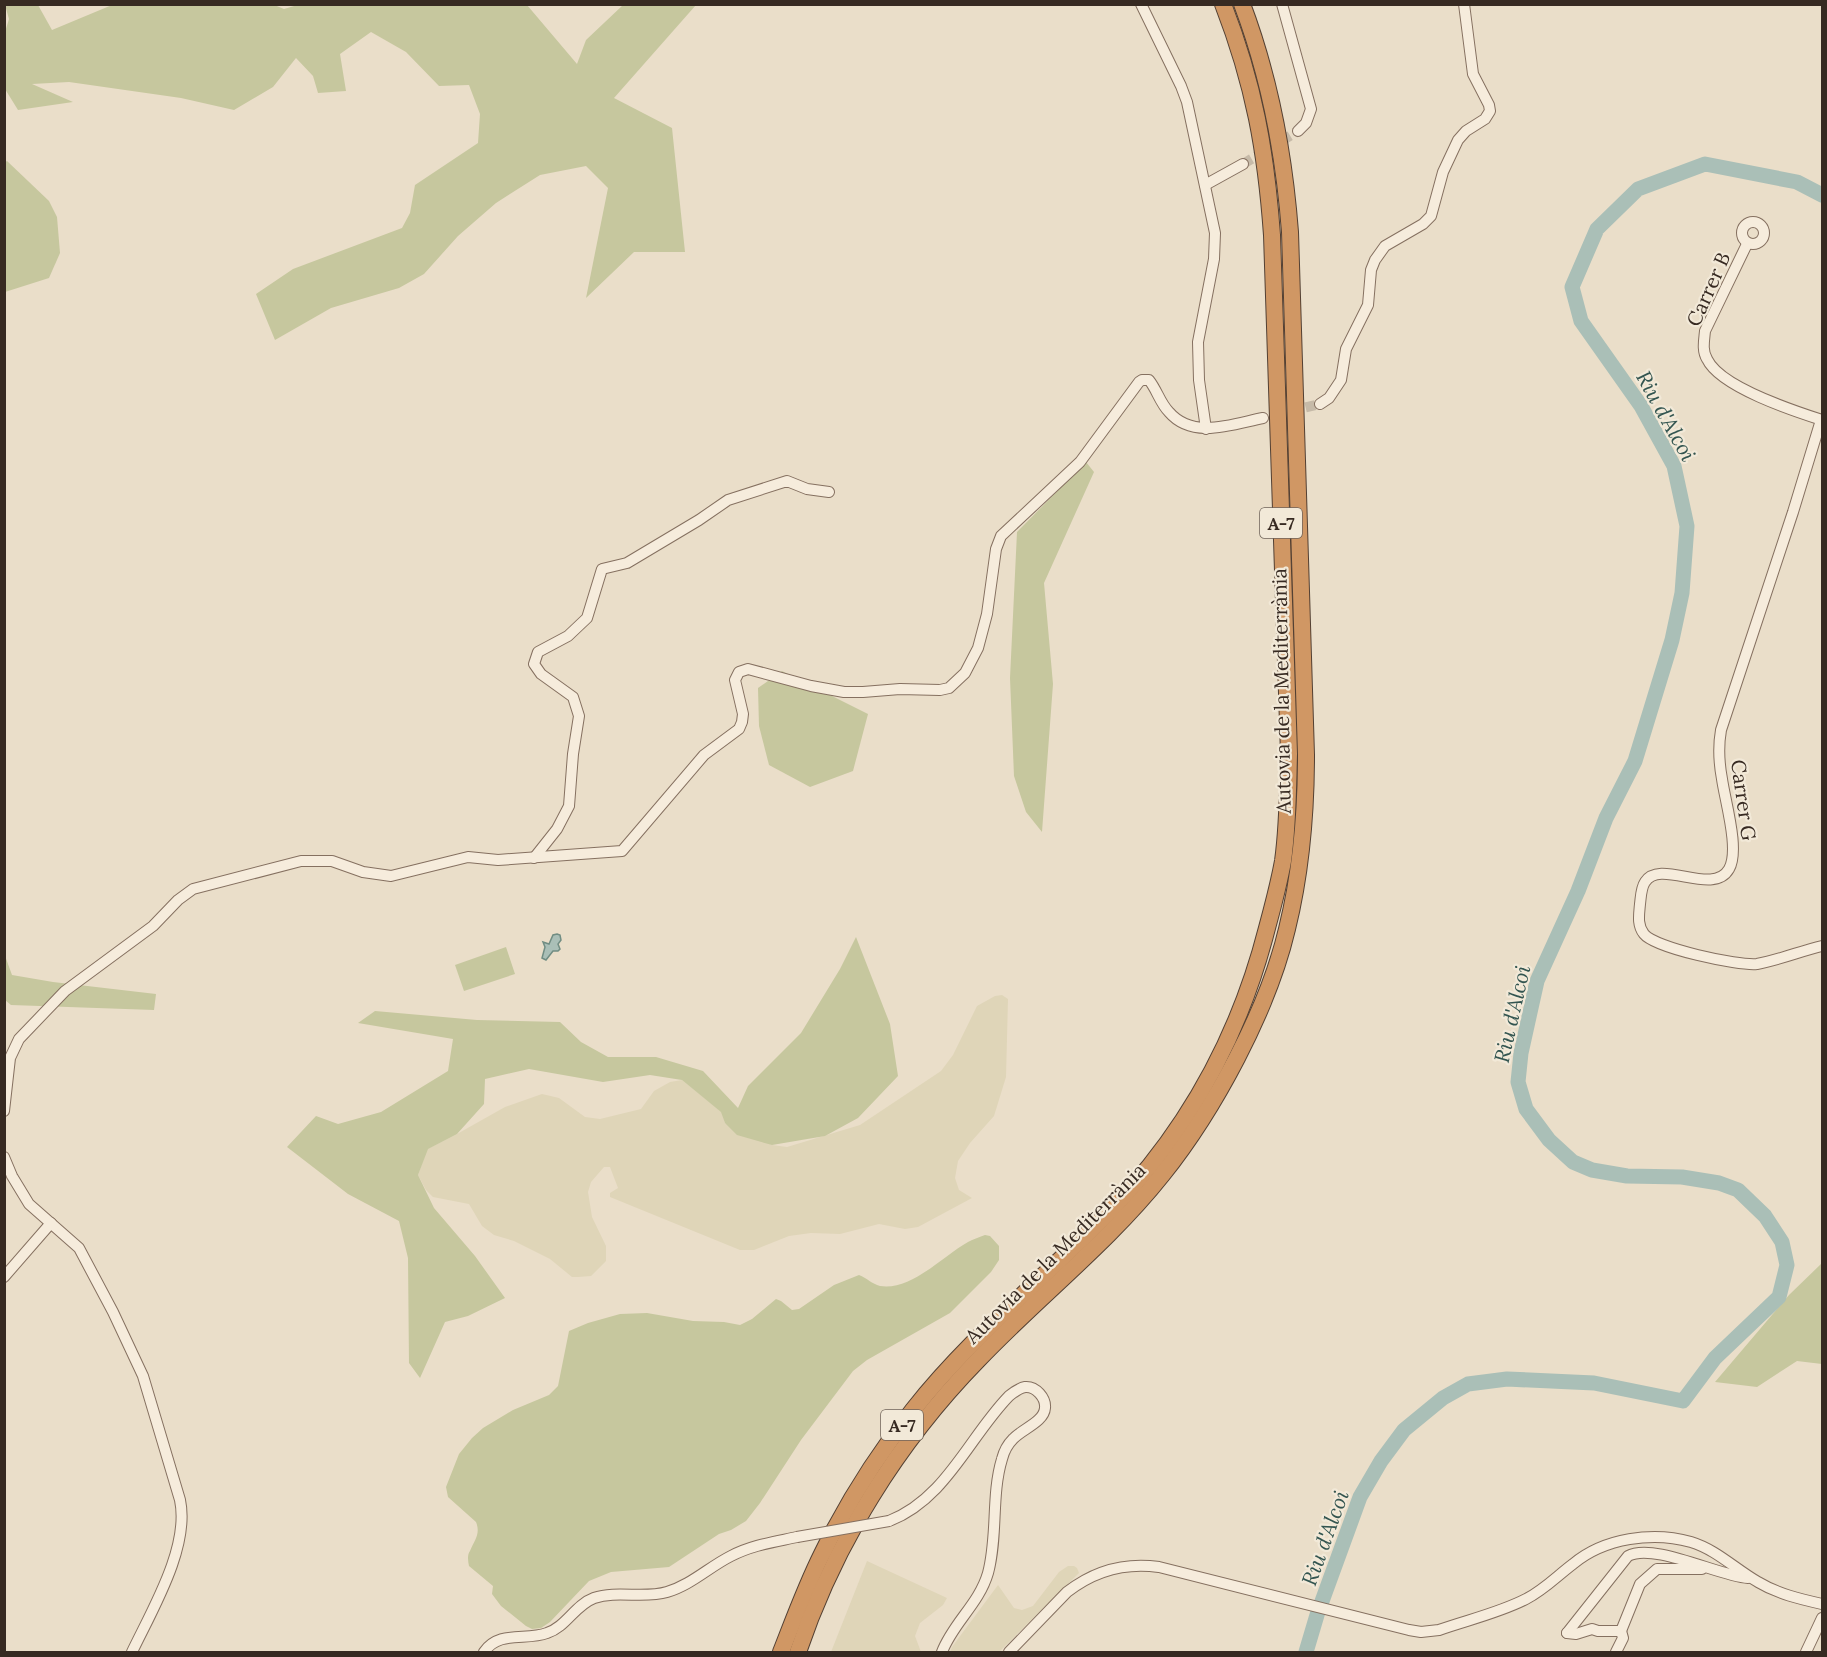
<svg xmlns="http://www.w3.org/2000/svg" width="1827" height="1657" font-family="Lora,serif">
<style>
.farmland{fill:#dfd5b8}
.green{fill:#c6c79e}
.water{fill:#aabfb7;stroke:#718d83;stroke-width:1.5}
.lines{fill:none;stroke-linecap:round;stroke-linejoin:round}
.river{stroke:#aabfb7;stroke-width:15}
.minor-tunnel{stroke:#c6baa8;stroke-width:10;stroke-dasharray:10 5;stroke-linecap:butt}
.minor-casing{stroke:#857060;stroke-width:12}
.highway-casing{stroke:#534033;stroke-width:18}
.minor{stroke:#f6ecdc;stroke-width:10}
.highway{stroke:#d09764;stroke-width:16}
.minor-bridge-casing{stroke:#857060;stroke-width:12;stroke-linecap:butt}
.minor-bridge{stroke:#f6ecdc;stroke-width:10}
.labels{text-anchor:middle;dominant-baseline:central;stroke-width:4.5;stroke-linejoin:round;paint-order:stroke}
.shield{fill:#f2e9d8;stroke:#6f6359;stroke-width:1.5}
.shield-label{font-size:18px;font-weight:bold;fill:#372a22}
.street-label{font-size:20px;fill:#372a22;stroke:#f2e9d8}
.water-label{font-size:21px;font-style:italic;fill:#335550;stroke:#f2e9d8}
</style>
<rect width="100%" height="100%" fill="#eadec9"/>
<g class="farmland">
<path d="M1002 995 1008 999 1006 1077 994 1116 970 1143 958 1161 955 1178 959 1190 972 1198 918 1227 905 1229 879 1224 840 1234 811 1233 789 1236 754 1250H740L610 1197V1193L618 1188 610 1167H604L591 1182 588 1192 592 1217 606 1246V1261L591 1276 578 1277H572L550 1259 514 1241 494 1235 482 1226 469 1204 433 1197 426 1190 418 1175 427 1149 457 1134 505 1107 542 1094 559 1098 585 1117 600 1119 641 1109 654 1091 670 1082 682 1080 722 1112 725 1123 772 1145 787 1147 860 1125 941 1071 953 1055 977 1006 995 996Z"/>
<path d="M867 1561 947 1598 943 1605 920 1623 915 1636 921 1652H831Z"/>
<path d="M1068 1566H1074L1077 1568 1079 1573 999 1652H950L952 1647 998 1585 1014 1608 1022 1610 1033 1606 1059 1572Z"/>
</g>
<g class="green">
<path d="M272 4 284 9 301 4 527 5 577 64 586 40 623 5H696L614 98 672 128 685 252H634L586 298 608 188 586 166 540 175 496 203 458 236 424 274 399 288 331 308 275 340 256 294 293 269 402 228 410 213 415 185 478 143 480 114 469 85 439 86 406 52 371 32 340 54 346 91 318 93 313 76 296 58 273 87 234 110 181 98 69 82 32 84 73 102 18 110 5 89V32L9 19 5 5H38L52 30 112 5Z"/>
<path d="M7 161 49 201 57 217 60 253 49 278 5 292 4 163Z"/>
<path d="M1086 462 1094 472 1044 583 1053 684 1042 832 1026 812 1014 776 1010 678 1017 532Z"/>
<path d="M782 671 868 714 853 771 810 787 769 765 759 726 758 688Z"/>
<path d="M856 937 890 1024 898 1076 858 1118 825 1136 772 1145 737 1135 725 1123 721 1112 682 1080 650 1075 603 1082 529 1069 485 1079 484 1104 457 1134 428 1149 418 1175 434 1208 475 1256 505 1298 468 1316 445 1322 420 1378 409 1363 408 1258 399 1221 348 1194 287 1147 316 1116 338 1124 381 1112 448 1071 453 1039 358 1023 375 1011 477 1020 560 1022 581 1042 608 1057H656L703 1071 738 1108 748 1086 801 1033 840 969Z"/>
<path d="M506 947 515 974 464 991 455 965Z"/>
<path d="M4 953 12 975 53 982 156 994 154 1010 11 1005 5 1000Z"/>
<path d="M985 1235 990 1236 999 1246V1260L991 1272 950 1313 867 1360 853 1371 801 1440 760 1503 746 1521 731 1530 719 1534 669 1567 611 1572 589 1581 550 1622 541 1628 532 1629 526 1626 501 1606 492 1594 493 1586 469 1566C468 1561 467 1555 470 1551 474 1541 481 1534 476 1522L448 1497 446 1487 459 1454 472 1438 483 1428 513 1410 549 1395 558 1386 569 1331 588 1323 620 1314 647 1313 693 1321 724 1322 740 1325 752 1319 776 1299 781 1301 792 1310 799 1309 834 1285 859 1275C867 1278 872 1284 880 1286 911 1291 943 1256 968 1242 973 1239 980 1237 985 1235Z"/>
<path d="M1822 1263V1364L1797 1361 1757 1387 1715 1382 1789 1295Z"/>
</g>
<path class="water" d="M557 934 560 935 561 940 558 944 560 949 558 951H553L546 960 542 958 545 947 543 942 549 944 553 935Z"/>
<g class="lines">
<path class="river" d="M1306 1652 1317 1615 1360 1497 1381 1461 1404 1430 1443 1398 1468 1384 1507 1379 1594 1383 1683 1401 1715 1358 1779 1297 1787 1265 1782 1242 1765 1216 1738 1190 1719 1183 1682 1177 1627 1176 1592 1170 1573 1162 1549 1140 1526 1109 1518 1082 1521 1053 1537 981 1578 891 1606 818 1635 761 1672 640 1682 593 1687 526 1674 466 1641 406 1581 321 1572 287 1597 229 1638 189 1705 164 1797 182 1822 195"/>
<g class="minor-tunnel">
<path d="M1243 164 1298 131"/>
<path d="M1291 411 1320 404"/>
</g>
<defs>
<g id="minor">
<path d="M1141 4 1181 86 1187 102 1215 233 1214 259 1198 342 1199 380 1206 429"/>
<path d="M1282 4 1311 109 1306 123 1298 131"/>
<path d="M1205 185 1243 164"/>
<circle cx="1753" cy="233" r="11"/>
<path d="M1747 244 1705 331C1704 341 1702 351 1707 359 1720 387 1794 411 1822 420"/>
<path d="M1320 404 1329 398 1341 380 1346 349 1368 305 1371 270 1375 260 1385 246 1423 224 1431 216 1443 172 1458 140 1466 131 1485 119 1490 111 1489 105 1473 74 1464 4"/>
<path d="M1821 420 1793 512 1721 730C1718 747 1719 763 1722 779 1725 801 1740 850 1729 869 1713 897 1660 858 1645 882 1641 888 1641 896 1640 904 1639 915 1637 925 1644 934 1655 948 1738 966 1757 964 1779 960 1801 951 1822 946"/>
<path d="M534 858 557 829 569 806 573 754 579 716 573 697 541 674 534 664 538 652 568 636 587 618 602 569 627 563 699 520 728 500 787 481 807 489 829 492"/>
<path d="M4 1111 10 1058 19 1039 65 991 153 926 178 900 193 889 301 861H332L363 872 391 876 468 857 498 860 622 851 704 755 739 729 742 722 743 714 735 680 739 672 748 669 811 686 844 692H863L900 689 940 690 949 688 965 673 978 648 987 614 996 549 1001 536 1080 462 1139 382 1142 380H1149C1157 390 1160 403 1169 412 1193 440 1233 424 1263 418"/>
<path d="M4 1157 12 1176 29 1204 79 1248 113 1312 143 1376 180 1500C190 1547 152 1610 132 1652"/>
<path d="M4 1277 51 1223"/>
<path d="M889 1521C946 1499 969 1437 1009 1396 1014 1392 1019 1388 1025 1387 1036 1386 1046 1398 1045 1408 1044 1422 1022 1429 1013 1439 1008 1444 1004 1451 1002 1459 991 1495 998 1536 988 1573 979 1604 953 1623 942 1652"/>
<path d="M1621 1631 1640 1584 1657 1569H1702"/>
<path d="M1567 1633 1628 1556C1653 1542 1719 1576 1748 1578"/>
<path d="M1567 1633 1576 1634 1592 1629 1598 1631H1621"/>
<path d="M484 1652C499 1630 526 1641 547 1633 566 1627 575 1605 594 1598 617 1590 644 1599 667 1592 691 1585 709 1567 731 1556 752 1545 774 1542 797 1537"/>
<path d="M1009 1652 1067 1592C1094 1571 1124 1562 1159 1567L1409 1630 1421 1632 1439 1630C1467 1620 1499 1613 1526 1599 1544 1590 1557 1576 1573 1564 1604 1538 1653 1531 1691 1542 1717 1550 1735 1569 1758 1582 1778 1594 1800 1599 1822 1604"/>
<path d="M1616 1652 1623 1638 1621 1631"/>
<path d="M1806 1652 1822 1618"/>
</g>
<g id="highway">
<path d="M781 1652C794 1619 806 1586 822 1554 847 1503 878 1454 913 1410 971 1336 1046 1277 1112 1209 1188 1130 1240 1034 1267 928 1273 906 1279 883 1283 861 1288 825 1288 790 1289 754L1272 235C1266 151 1254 84 1223 4"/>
<path d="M798 1652C835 1543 897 1443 978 1360 1038 1297 1108 1243 1162 1175 1214 1110 1268 1010 1287 929 1301 872 1306 814 1306 755L1290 232C1284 153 1270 78 1242 4"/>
</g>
</defs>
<use href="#minor" class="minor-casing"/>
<use href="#highway" class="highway-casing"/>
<use href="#minor" class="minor"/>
<use href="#highway" class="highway"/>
<defs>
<path id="minor-bridge" d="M797 1537 889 1521"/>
</defs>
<use href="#minor-bridge" class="minor-bridge-casing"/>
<use href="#minor-bridge" class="minor-bridge"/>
</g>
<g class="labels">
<g class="shield">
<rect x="1260" y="508" width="42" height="30" rx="4.5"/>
<rect x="881" y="1410" width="42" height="30" rx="4.5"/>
</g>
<g class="shield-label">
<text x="1281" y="523">A-7</text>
<text x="902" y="1425">A-7</text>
</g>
<g class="street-label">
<text transform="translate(1708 289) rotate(-66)">Carrer B</text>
<text transform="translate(1281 691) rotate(-91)">Autovia de la Mediterrània</text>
<text transform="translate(1744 800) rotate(82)">Carrer G</text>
<text transform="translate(1055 1253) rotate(-45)">Autovia de la Mediterrània</text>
</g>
<g class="water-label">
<text transform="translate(1666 416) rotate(61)">Riu d'Alcoi</text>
<text transform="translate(1512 1014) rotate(-77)">Riu d'Alcoi</text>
<text transform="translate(1325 1538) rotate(-70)">Riu d'Alcoi</text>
</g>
</g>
<rect width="1827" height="1657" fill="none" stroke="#372a22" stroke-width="12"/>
</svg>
